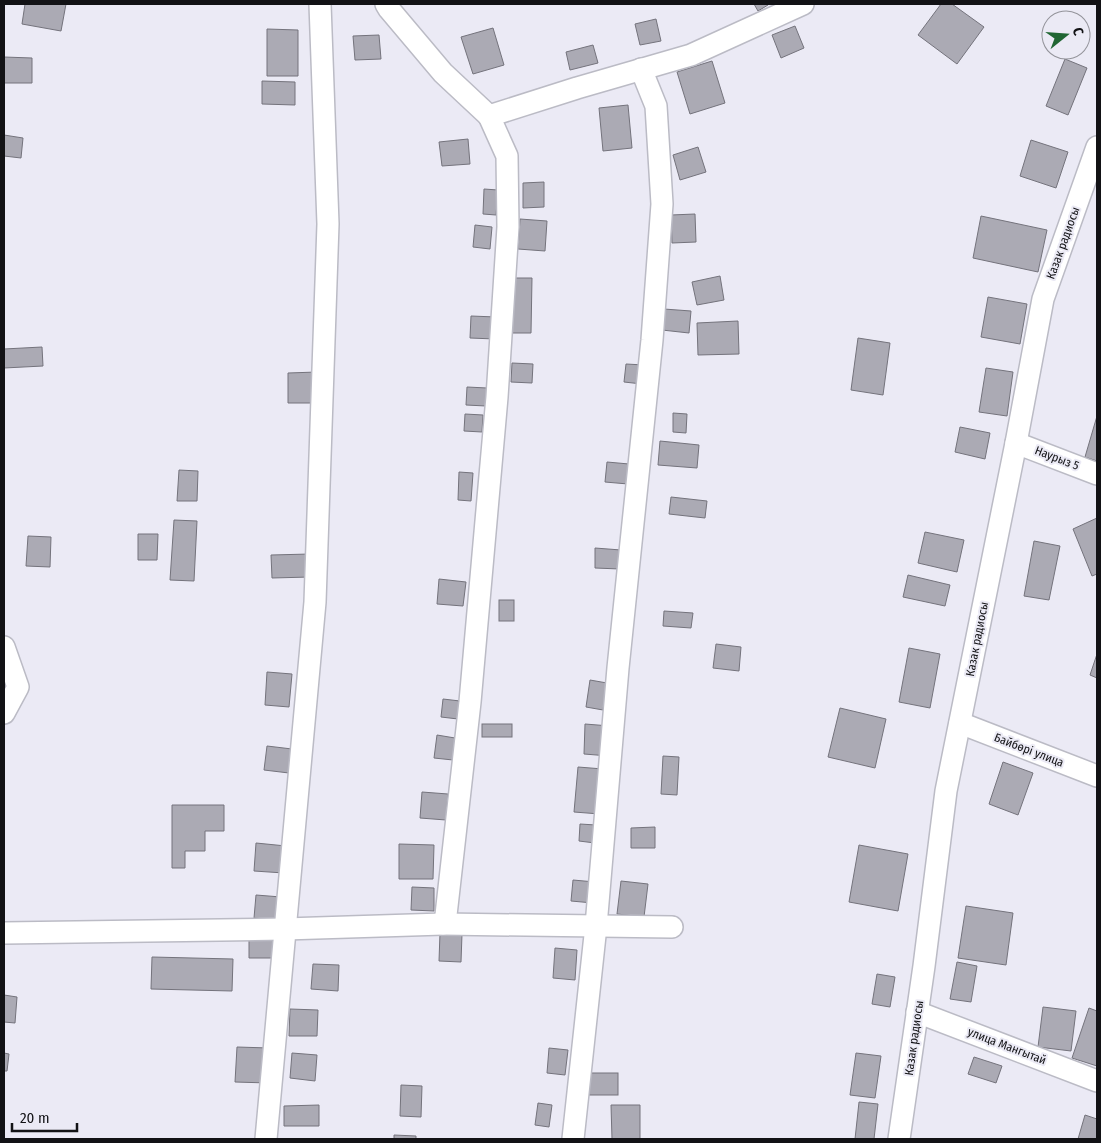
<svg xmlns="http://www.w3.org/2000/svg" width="1101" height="1143" font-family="'Fira Sans Condensed',sans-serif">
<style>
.building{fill:#abaab4;stroke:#74737c}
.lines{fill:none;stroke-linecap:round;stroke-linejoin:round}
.minor-casing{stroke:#bbbbc5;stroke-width:24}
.minor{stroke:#fff;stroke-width:21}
.labels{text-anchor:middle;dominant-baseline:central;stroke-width:4;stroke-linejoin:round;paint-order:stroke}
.street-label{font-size:12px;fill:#121215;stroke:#ebeaf5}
</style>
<rect width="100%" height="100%" fill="#ebeaf5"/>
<g class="building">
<path d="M25 4H66L61 31 22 24Z"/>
<path d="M754 4H767L768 5 758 11Z"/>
<path d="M941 4H952L984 27 957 64 918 35Z"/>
<path d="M656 19 661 41 640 45 635 24Z"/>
<path d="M795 26 804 48 781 58 772 35Z"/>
<path d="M493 28 504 65 473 74 461 37Z"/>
<path d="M267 29 298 30V76H267Z"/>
<path d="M379 35 381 59 355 60 353 36Z"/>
<path d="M593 45 598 63 570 70 566 52Z"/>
<path d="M4 57 32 58V83H4Z"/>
<path d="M1065 59 1087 68 1068 115 1046 106Z"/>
<path d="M712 61 725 103 690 114 677 72Z"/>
<path d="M262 81 295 82V105L262 104Z"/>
<path d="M628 105 632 148 603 151 599 108Z"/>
<path d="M4 135 23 138 21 158 4 156Z"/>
<path d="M468 139 470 164 442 166 439 142Z"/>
<path d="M1031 140 1068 152 1056 188 1020 176Z"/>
<path d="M698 147 706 172 680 180 673 155Z"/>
<path d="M544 182V207L523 208V183Z"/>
<path d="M484 189 498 190 496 215 483 214Z"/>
<path d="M695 214 696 242 672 243 671 215Z"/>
<path d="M981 216 1047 230 1038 272 973 258Z"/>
<path d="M520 219 547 221 545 251 518 249Z"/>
<path d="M475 225 492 227 490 249 473 247Z"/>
<path d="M720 276 724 300 697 305 692 282Z"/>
<path d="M508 278H532L531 333H507Z"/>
<path d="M988 297 1027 304 1020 344 981 337Z"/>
<path d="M664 309 691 311 689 333 662 330Z"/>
<path d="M471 316 496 317 495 339 470 338Z"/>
<path d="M738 321 739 354 698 355 697 323Z"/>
<path d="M858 338 890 343 883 395 851 390Z"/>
<path d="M42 347 43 366 4 368V349Z"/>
<path d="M512 363 533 364 532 383 511 382Z"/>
<path d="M626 364 644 365 642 384 624 382Z"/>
<path d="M986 368 1013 372 1007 416 979 412Z"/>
<path d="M317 372V403H288V373Z"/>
<path d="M467 387 487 388 486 406 466 405Z"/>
<path d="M673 413 687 414 686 433 673 432Z"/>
<path d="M465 414 483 415 482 432 464 431Z"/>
<path d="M1097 416V461L1085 457Z"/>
<path d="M960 427 990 433 985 459 955 452Z"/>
<path d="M660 441 699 445 697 468 658 465Z"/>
<path d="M607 462 629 464 628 484 605 482Z"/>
<path d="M179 470 198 471 197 501H177Z"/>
<path d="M459 472 473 473 471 501 458 500Z"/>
<path d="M671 497 707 501 705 518 669 514Z"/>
<path d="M1097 518V574L1092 576 1073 529Z"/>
<path d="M174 520 197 521 194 581 170 580Z"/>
<path d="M925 532 964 540 957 572 918 563Z"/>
<path d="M138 534H158L157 560H138Z"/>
<path d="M28 536 51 537 50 567 26 566Z"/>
<path d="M1034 541 1060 546 1049 600 1024 596Z"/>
<path d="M595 548 621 550 620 569 595 568Z"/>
<path d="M310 554V577L272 578 271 555Z"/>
<path d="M908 575 950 585 945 606 903 597Z"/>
<path d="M439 579 466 582 463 606 437 604Z"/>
<rect x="499" y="600" width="15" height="21"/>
<path d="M664 611 693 613 691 628 663 626Z"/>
<path d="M716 644 741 647 739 671 713 668Z"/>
<path d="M909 648 940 654 930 708 899 702Z"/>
<path d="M1097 654V678L1090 675Z"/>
<path d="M267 672 292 674 289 707 265 705Z"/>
<path d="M590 680 607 683 603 710 586 707Z"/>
<path d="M443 699 460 701 458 719 441 717Z"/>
<path d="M840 708 886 719 875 768 828 757Z"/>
<rect x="482" y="724" width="30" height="13"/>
<path d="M585 724 610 726 609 756 584 754Z"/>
<path d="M437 735 455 738 453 760 434 758Z"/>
<path d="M267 746 292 749 289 773 264 770Z"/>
<path d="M663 756 679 757 677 795 661 794Z"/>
<path d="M1003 762 1033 773 1018 815 989 804Z"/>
<path d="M578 767 603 769 600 814 574 812Z"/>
<path d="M422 792 448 794 446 820 420 818Z"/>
<path d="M172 805H224V831H205V851H185V868H172Z"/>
<path d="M580 824 596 825 595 843 579 841Z"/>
<path d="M655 827V848H631V828Z"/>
<path d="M256 843 286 846 284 873 254 871Z"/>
<path d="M399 844 434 845 433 879H399Z"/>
<path d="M859 845 908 854 898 911 849 902Z"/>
<path d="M573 880 595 882 593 903 571 901Z"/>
<path d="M621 881 648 884 644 917 617 914Z"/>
<path d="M412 887 434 888V911L411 910Z"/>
<path d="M256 895 281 897 279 920 254 918Z"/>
<path d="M966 906 1013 913 1006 965 958 958Z"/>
<path d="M440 933 462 934 461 962 439 961Z"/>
<path d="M249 937H279L278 958H249Z"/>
<path d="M555 948 577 950 575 980 553 978Z"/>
<path d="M152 957 233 959 232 991 151 989Z"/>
<path d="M957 962 977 966 971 1002 950 999Z"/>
<path d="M313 964 339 965 338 991 311 989Z"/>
<path d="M877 974 895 977 890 1007 872 1004Z"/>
<path d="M4 995 17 997 15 1023 4 1022Z"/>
<path d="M1043 1007 1076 1011 1071 1051 1038 1047Z"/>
<path d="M1089 1008 1097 1011V1066L1072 1058Z"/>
<path d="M290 1009 318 1010 317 1036H289Z"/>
<path d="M237 1047 269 1048 268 1083 235 1082Z"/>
<path d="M549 1048 568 1050 565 1075 547 1073Z"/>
<path d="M4 1053 9 1054 7 1071H4Z"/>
<path d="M292 1053 317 1055 315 1081 290 1078Z"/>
<path d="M856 1053 881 1056 875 1098 850 1095Z"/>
<path d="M974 1057 1002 1066 996 1083 968 1074Z"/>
<rect x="589" y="1073" width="29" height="22"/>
<path d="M401 1085 422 1086 421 1117 400 1116Z"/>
<path d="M859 1102 878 1104 874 1139H855Z"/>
<path d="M538 1103 552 1105 549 1127 535 1125Z"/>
<path d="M319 1105V1126H284V1106Z"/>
<path d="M611 1105H640V1139H612Z"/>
<path d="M1085 1115 1097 1119V1139H1078Z"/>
<path d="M394 1135 416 1136V1139H394Z"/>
</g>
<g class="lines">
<defs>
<g id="minor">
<path d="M386 4 389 9 443 73 489 116 577 88 691 55 803 4"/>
<path d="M1016 443 1097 474"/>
<path d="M4 647 18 687 4 713"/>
<path d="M960 723 1097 776"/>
<path d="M443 924 672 927"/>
<path d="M4 933 285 929 443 924 446 915 470 702 497 397 508 227 507 156 489 116"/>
<path d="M917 1012 1097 1081"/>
<path d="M266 1139 315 602 328 224 320 4"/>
<path d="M573 1139 596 926 618 668 652 340 662 204 656 106 641 69"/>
<path d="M899 1139 924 966 946 791 1016 443 1043 299 1097 147"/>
</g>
</defs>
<use href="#minor" class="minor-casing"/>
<use href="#minor" class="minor"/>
</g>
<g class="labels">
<g class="street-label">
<text transform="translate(1063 243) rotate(-70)">Казак радиосы</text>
<text transform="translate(1057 458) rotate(21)">Наурыз 5</text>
<text transform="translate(977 639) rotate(-79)">Казак радиосы</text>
<text transform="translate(1029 750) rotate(21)">Байбөрі улица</text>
<text transform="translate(914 1038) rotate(-82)">Казак радиосы</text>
<text transform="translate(1007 1046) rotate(21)">улица Мангытай</text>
</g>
</g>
<rect width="1101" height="1143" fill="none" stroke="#121215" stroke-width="10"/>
<g transform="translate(1066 35) rotate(73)"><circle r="24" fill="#ebeaf5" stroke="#94949b"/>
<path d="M0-4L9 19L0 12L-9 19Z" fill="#206633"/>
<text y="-8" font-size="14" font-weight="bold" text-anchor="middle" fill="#121215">С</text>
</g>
<path d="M12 1123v8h65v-8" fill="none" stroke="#121215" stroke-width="2.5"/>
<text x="20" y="1123" font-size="15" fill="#121215" stroke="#ebeaf5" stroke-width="4" paint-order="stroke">20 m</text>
</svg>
